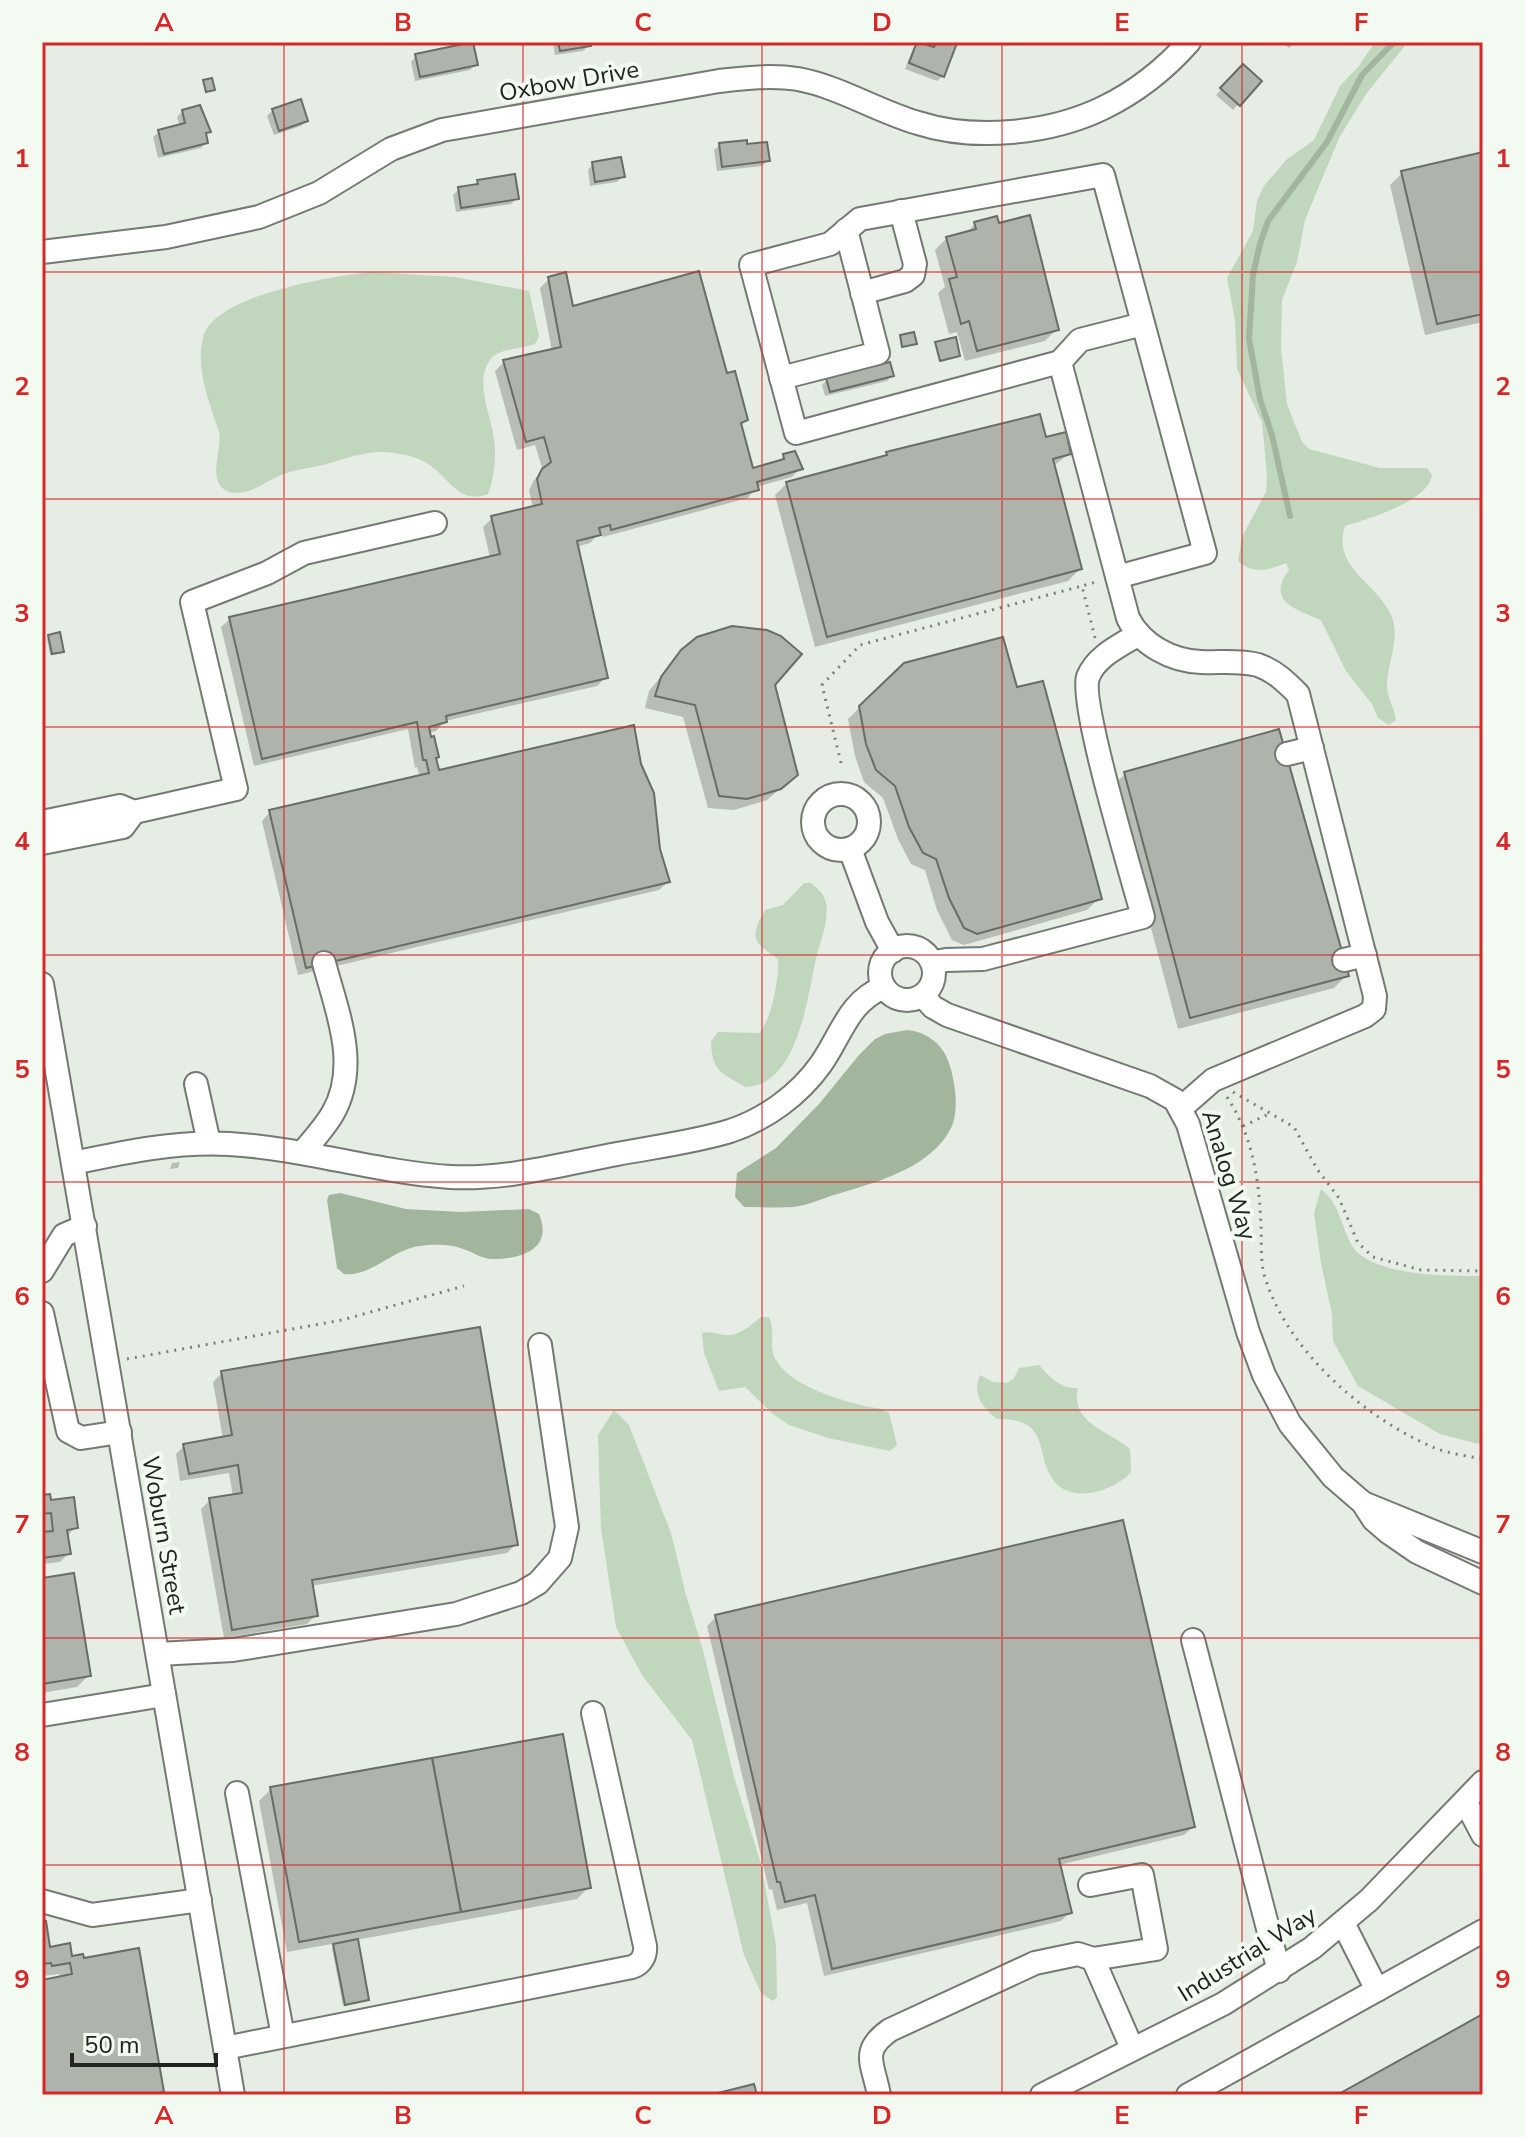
<svg xmlns="http://www.w3.org/2000/svg" width="1525" height="2137" font-family="'Nunito Sans',sans-serif">
<style>
.green{fill:#c0d6bd}
.water{fill:#a2b69e}
.shadow{fill:#0003}
.lines{fill:none;stroke-linecap:round;stroke-linejoin:round}
.stream{stroke:#a2b69e;stroke-width:6}
.building{fill:#aeb4ac;stroke:#686e66;stroke-width:2}
.minor-casing{stroke:#747a73;stroke-width:26}
.path{stroke:#7b7f7a;stroke-width:3;stroke-dasharray:2 6;stroke-linecap:butt}
.minor{stroke:#fff;stroke-width:22}
.grid{fill:none;stroke:#d62828;stroke-width:2;stroke-opacity:0.55}
.labels{text-anchor:middle;dominant-baseline:central;stroke-width:8;stroke-linejoin:round;paint-order:stroke}
.street-label{font-size:24px;fill:#222421;stroke:#f3faf1}
.neatline{fill:none;stroke:#d62828;stroke-width:3}
.grid-label{font-size:26px;text-anchor:middle;font-weight:bold;fill:#d62828}
</style>
<rect width="100%" height="100%" fill="#e6ede4"/>
<g class="green">
<path d="M1375 42H1408L1366 94 1339 138 1305 220 1297 262 1282 300 1281 348 1287 404 1302 442 1309 449 1380 468H1427L1432 475C1429 501 1368 519 1345 526 1331 567 1377 583 1391 615 1401 637 1388 661 1387 683 1386 696 1394 707 1396 720L1389 725 1378 718 1372 704 1346 671 1321 620C1295 609 1266 601 1289 570L1286 563C1268 570 1254 575 1238 561L1242 537 1266 492 1267 476 1262 422 1237 369 1235 320 1227 278 1253 231 1257 201 1264 186 1286 160 1314 140 1340 86 1358 67Z"/>
<path d="M371 272 455 277 529 291 539 336 536 343C523 350 499 347 490 360 475 381 489 411 493 433 497 452 495 476 488 494 458 505 450 478 428 464 418 457 406 455 394 453 368 449 347 459 323 465 309 468 294 470 281 475 268 480 257 490 243 492 237 494 230 493 225 490 207 478 223 449 219 432 210 403 195 370 203 338 212 295 334 276 371 272Z"/>
<path d="M804 883H811C815 887 822 892 824 897 832 916 820 941 816 959 807 998 798 1086 745 1087 720 1072 712 1071 711 1041L718 1032 759 1033C771 1022 780 975 778 959 753 942 749 938 765 910L783 905Z"/>
<path d="M1321 1189C1339 1203 1340 1222 1350 1242 1366 1277 1449 1276 1483 1276V1445L1440 1434 1358 1386 1333 1341 1332 1314 1321 1263 1314 1213Z"/>
<path d="M761 1317H769C776 1331 768 1347 776 1360 791 1388 853 1405 882 1409L889 1413 897 1445 890 1451 828 1438 789 1425 773 1414 745 1387 719 1391 704 1353 702 1333C712 1330 720 1336 731 1335 743 1333 752 1324 761 1317Z"/>
<path d="M1039 1365C1050 1377 1060 1389 1078 1388 1069 1423 1111 1432 1130 1449L1131 1472C1112 1493 1066 1506 1050 1475 1043 1463 1043 1446 1036 1434 1028 1420 1011 1419 997 1419 982 1407 972 1394 980 1375L993 1382 1007 1383 1014 1378 1019 1368Z"/>
<path d="M614 1410 629 1425 671 1533 686 1595 703 1650 734 1777 761 1864 776 1945 777 1997 773 2001 761 1993 744 1955 692 1740 642 1675 616 1627 601 1528 598 1435Z"/>
</g>
<g class="water">
<path d="M907 1030C928 1032 944 1045 950 1066 955 1083 959 1109 952 1126 933 1168 874 1183 834 1195 821 1199 806 1206 793 1207 777 1208 760 1207 744 1207L735 1197 737 1173 776 1148 819 1104 859 1055 875 1039 885 1034Z"/>
<path d="M340 1193 406 1209 461 1212 529 1209 539 1214C554 1249 521 1259 493 1259 482 1259 473 1252 463 1249 451 1244 432 1244 420 1246 393 1249 371 1277 344 1274L337 1268 327 1200 329 1195Z"/>
</g>
<g class="shadow">
<path d="M553 42H592L583 51 555 55Z"/>
<path d="M935 42 954 44 943 76 937 81 905 69 913 48 918 43 931 48Z"/>
<path d="M1282 42H1295L1289 48Z"/>
<path d="M416 56 475 65 470 70 415 81 411 62Z"/>
<path d="M1243 66 1259 81 1233 110 1216 95Z"/>
<path d="M273 110 306 121 301 126 274 135 267 116Z"/>
<path d="M183 111 208 132 205 135 206 142 201 148 158 158 153 137 159 132 180 127 177 117Z"/>
<path d="M720 145 768 160 762 166 717 171 714 150Z"/>
<path d="M1483 154V322L1425 335 1390 185 1402 173Z"/>
<path d="M593 164 623 176 617 182 590 186 588 170Z"/>
<path d="M478 182 517 198 511 204 456 212 453 195 459 189 473 187Z"/>
<path d="M975 224 997 225 1057 329 1045 341 965 361 957 332 949 334 938 293 945 287 935 250 947 238 965 234Z"/>
<path d="M549 279 572 308 725 375 746 420 740 426 752 470 777 463 784 456 800 468 792 477 756 487 748 498 603 537 601 532 590 543 576 547 606 677 597 686 445 721 436 731 428 733 437 773 658 850 668 882 659 890 298 975 262 821 270 812 420 777 417 767 415 768 408 729 254 766 221 627 230 619 490 558 483 527 492 518 533 508 529 490 534 480 543 471 535 445 517 450 495 371 504 362 552 351 540 288Z"/>
<path d="M892 375 887 381 825 396 822 385 827 380Z"/>
<path d="M1045 440 1069 454 1052 467 1080 569 1068 581 815 647 775 495 787 483 883 458 887 454Z"/>
<path d="M49 636 62 651 60 653 50 655 47 639Z"/>
<path d="M682 651 773 685 796 775 767 800 734 810 708 808 683 717 645 708 649 691Z"/>
<path d="M1015 689 1099 898 1087 910 964 945 952 940 937 910 925 870 911 864 898 839 883 798 864 782 855 756 848 719 860 707Z"/>
<path d="M1125 774 1346 976 1334 988 1178 1029 1113 786Z"/>
<path d="M180 1162 178 1168 170 1169 172 1163Z"/>
<path d="M222 1373 516 1544 507 1553 311 1586 316 1615 307 1624 224 1638 201 1509 210 1500 233 1496 229 1473 180 1481 176 1454 184 1446 223 1439 213 1382Z"/>
<path d="M42 1497 75 1528 66 1537 69 1553 60 1562 42 1564V1534H45Z"/>
<path d="M42 1580 89 1675 77 1687 42 1693Z"/>
<path d="M716 1617 1193 1827 1184 1835 1059 1865 1070 1912 1061 1921 824 1976 807 1903 777 1910 772 1889 769 1890 707 1626Z"/>
<path d="M271 1789 589 1887 577 1899 356 1940 367 1999 343 2006 332 1948 337 1943 287 1952 259 1801Z"/>
<path d="M42 1924 49 1949 70 1958 162 2091 158 2095H42V1982L60 1978 59 1974 42 1976Z"/>
</g>
<g class="lines">
<path class="stream" d="M1290 516 1272 435 1260 399 1249 339 1253 275 1260 244 1268 221 1327 142 1362 75 1394 42"/>
</g>
<g class="building">
<path d="M473 42 478 65 420 77 415 54Z"/>
<path d="M558 42H594V43L591 44V46L560 51Z"/>
<path d="M917 42 934 47 936 42 957 43 944 77 909 63Z"/>
<path d="M1243 64 1262 81 1240 106 1220 88Z"/>
<path d="M212 78 215 90 206 92 203 80Z"/>
<path d="M301 99 308 121 279 131 272 109Z"/>
<path d="M200 105 211 132 206 133 208 143 164 154 158 130 185 123 182 110Z"/>
<path d="M747 140V144L767 142 770 161 722 167 719 143Z"/>
<path d="M1483 152V314L1437 324 1401 171Z"/>
<path d="M621 157 625 177 595 182 592 162Z"/>
<path d="M515 174 519 199 461 208 458 187 478 184 477 180Z"/>
<path d="M1030 215 1059 330 977 351 969 321 961 324 949 279 957 277 946 237 976 229 974 222 997 216 999 223Z"/>
<path d="M699 271 727 373 735 371 748 420 741 423 753 468 784 459 783 454 795 451 803 469 757 482 759 490 611 530 610 525 599 528 601 535 577 541 608 678 446 716 447 722 429 727 431 737 434 736 439 757 436 758 439 770 634 725 641 764 654 793 660 849 670 882 306 968 269 810 429 773 426 760H423L417 722 262 759 229 617 500 554 491 516 542 504 537 479 542 469 551 462 544 437 526 442 503 360 561 347 548 277 566 272 573 306Z"/>
<path d="M914 332 917 344 902 347 900 335Z"/>
<path d="M956 337 960 356 940 361 935 342Z"/>
<path d="M890 362 894 376 830 392 826 378Z"/>
<path d="M1040 414 1046 437 1066 432 1071 454 1053 459 1082 569 827 637 786 482 887 455 886 452Z"/>
<path d="M732 626 767 630 781 636 802 654 775 685 798 775 781 789 747 799 719 796 695 705 655 696 661 677 681 650 697 637Z"/>
<path d="M60 632 64 652 52 654 48 635Z"/>
<path d="M1003 637 1017 687 1043 681 1102 899 977 934 964 928 949 898 936 859 923 853 909 827 895 786 876 770 866 744 859 706 904 663Z"/>
<path d="M1279 729 1349 976 1190 1018 1124 772Z"/>
<path d="M480 1327 518 1545 312 1580 318 1616 232 1630 209 1498 242 1493 238 1465 189 1474 183 1444 232 1435 221 1371Z"/>
<path d="M50 1494 51 1500 74 1497 78 1528 67 1530 71 1554 42 1558V1532L53 1531 51 1513 42 1514V1495Z"/>
<path d="M1123 1520 1195 1827 1059 1859 1072 1913 832 1969 815 1895 785 1902 780 1882H777L715 1615Z"/>
<path d="M74 1573 91 1676 42 1684V1578Z"/>
<path d="M563 1734 591 1888 461 1912 432 1758Z"/>
<path d="M432 1758 461 1912 299 1942 270 1787Z"/>
<path d="M46 1921 50 1947 70 1943 72 1956 83 1954 84 1958 139 1948 164 2092 147 2095H42V1980L72 1974 70 1963 52 1966 51 1963 42 1964V1922Z"/>
<path d="M358 1939 369 2000 345 2005 333 1944Z"/>
<path d="M1483 2014V2095H1337Z"/>
<path d="M754 2084 757 2095H710Z"/>
</g>
<g class="lines">
<defs>
<g id="minor">
<path d="M42 252 166 237 259 217 319 193 391 149 442 130 719 81C745 78 772 75 798 79 840 87 877 111 918 123 974 141 1049 134 1103 108 1136 92 1165 69 1189 42"/>
<path d="M862 293 905 281 913 275 915 264 901 211"/>
<path d="M1060 362 1080 340 1143 324"/>
<path d="M781 378 878 353 846 230"/>
<path d="M1117 577 1205 553 1103 175 860 219 830 244 751 265 796 433 1060 362 1128 618C1141 645 1172 661 1201 662 1219 663 1239 660 1258 665 1275 671 1286 682 1298 694L1375 996 1374 1009 1365 1016 1213 1080 1181 1108"/>
<path d="M1287 754 1312 748"/>
<circle cx="841" cy="822" r="28"/>
<path d="M42 822 120 806 134 812 236 789 192 602 267 573 304 553 435 523"/>
<path d="M42 843 123 827 134 812"/>
<path d="M850 849 877 922 893 951"/>
<circle cx="907" cy="973" r="27"/>
<path d="M1344 960 1365 955"/>
<path d="M932 963 946 960 983 959 1143 917C1133 879 1079 703 1088 677 1096 656 1121 645 1139 634"/>
<path d="M42 984 233 2095"/>
<path d="M923 996 933 1007 947 1015 1150 1086 1175 1100 1188 1124 1248 1332 1264 1375 1290 1424 1333 1477 1363 1503 1374 1520 1388 1532 1417 1552 1483 1583"/>
<path d="M196 1084 209 1143"/>
<path d="M303 1152C313 1140 325 1127 333 1113 360 1065 337 1012 324 963"/>
<path d="M73 1163C125 1152 176 1141 229 1144 303 1148 375 1172 450 1177 506 1180 563 1164 617 1154 654 1147 694 1142 730 1131 766 1119 799 1095 821 1064 842 1034 848 1002 884 987"/>
<path d="M42 1271 64 1235 85 1226"/>
<path d="M42 1313 68 1431 81 1438 120 1432"/>
<path d="M1363 1503 1483 1552"/>
<path d="M1193 1640 1279 1971"/>
<path d="M158 1654 233 1650 456 1614 521 1593 538 1583 560 1558 567 1527 540 1345"/>
<path d="M42 1715 164 1695"/>
<path d="M237 1793 283 2036"/>
<path d="M1465 1801 1483 1835"/>
<path d="M1090 1885 1142 1875 1156 1949 1093 1959"/>
<path d="M42 1901 92 1915 200 1900"/>
<path d="M1343 1923 1377 1990"/>
<path d="M225 2048 632 1967C641 1964 646 1956 645 1946L593 1713"/>
<path d="M879 2095C873 2063 860 2051 890 2030L1035 1963 1078 1954 1093 1959 1132 2048"/>
<path d="M1042 2095 1223 2004 1312 1948 1369 1900 1483 1782"/>
<path d="M1188 2095 1483 1931"/>
</g>
</defs>
<use href="#minor" class="minor-casing"/>
<g class="path">
<path d="M1095 638 1082 586 1096 582"/>
<path d="M841 763 822 685 860 645 1082 586"/>
<path d="M1233 1092 1294 1127 1317 1169 1339 1198 1358 1243 1373 1257 1421 1270 1483 1271"/>
<path d="M1227 1097C1253 1137 1259 1179 1261 1225 1262 1241 1260 1259 1264 1274 1285 1349 1365 1419 1435 1448 1450 1454 1468 1456 1483 1459"/>
<path d="M1243 1126 1271 1113"/>
<path d="M127 1359 342 1320 464 1286"/>
</g>
<use href="#minor" class="minor"/>
</g>
<path class="grid" d="M284 42V2095M523 42V2095M762 42V2095M1002 42V2095M1242 42V2095M42 272H1483M42 499H1483M42 727H1483M42 955H1483M42 1182H1483M42 1410H1483M42 1638H1483M42 1865H1483"/>
<g class="labels">
<g class="street-label">
<text transform="translate(569 81) rotate(-10)">Oxbow Drive</text>
<text transform="translate(1229 1175) rotate(73)">Analog Way</text>
<text transform="translate(164 1535) rotate(80)">Woburn Street</text>
<text transform="translate(1247 1954) rotate(-32)">Industrial Way</text>
</g>
</g>
<rect width="1525" height="2137" fill="none" stroke="#f3faf1" stroke-width="88"/>
<path d="M72 2053v12h144v-12" fill="none" stroke="#222421" stroke-width="4"/>
<text x="84" y="2053" font-size="24" fill="#222421" stroke="#f3faf1" stroke-width="6" paint-order="stroke">50 m</text>
<rect x="44" y="44" width="1437" height="2049" class="neatline"/>
<g class="grid-label">
<text x="164" y="31">A</text>
<text x="403" y="31">B</text>
<text x="643" y="31">C</text>
<text x="882" y="31">D</text>
<text x="1122" y="31">E</text>
<text x="1361" y="31">F</text>
<text x="22" y="167">1</text>
<text x="1503" y="167">1</text>
<text x="22" y="395">2</text>
<text x="1503" y="395">2</text>
<text x="22" y="622">3</text>
<text x="1503" y="622">3</text>
<text x="22" y="850">4</text>
<text x="1503" y="850">4</text>
<text x="22" y="1078">5</text>
<text x="1503" y="1078">5</text>
<text x="22" y="1305">6</text>
<text x="1503" y="1305">6</text>
<text x="22" y="1533">7</text>
<text x="1503" y="1533">7</text>
<text x="22" y="1761">8</text>
<text x="1503" y="1761">8</text>
<text x="22" y="1988">9</text>
<text x="1503" y="1988">9</text>
<text x="164" y="2124">A</text>
<text x="403" y="2124">B</text>
<text x="643" y="2124">C</text>
<text x="882" y="2124">D</text>
<text x="1122" y="2124">E</text>
<text x="1361" y="2124">F</text>
</g>
</svg>
